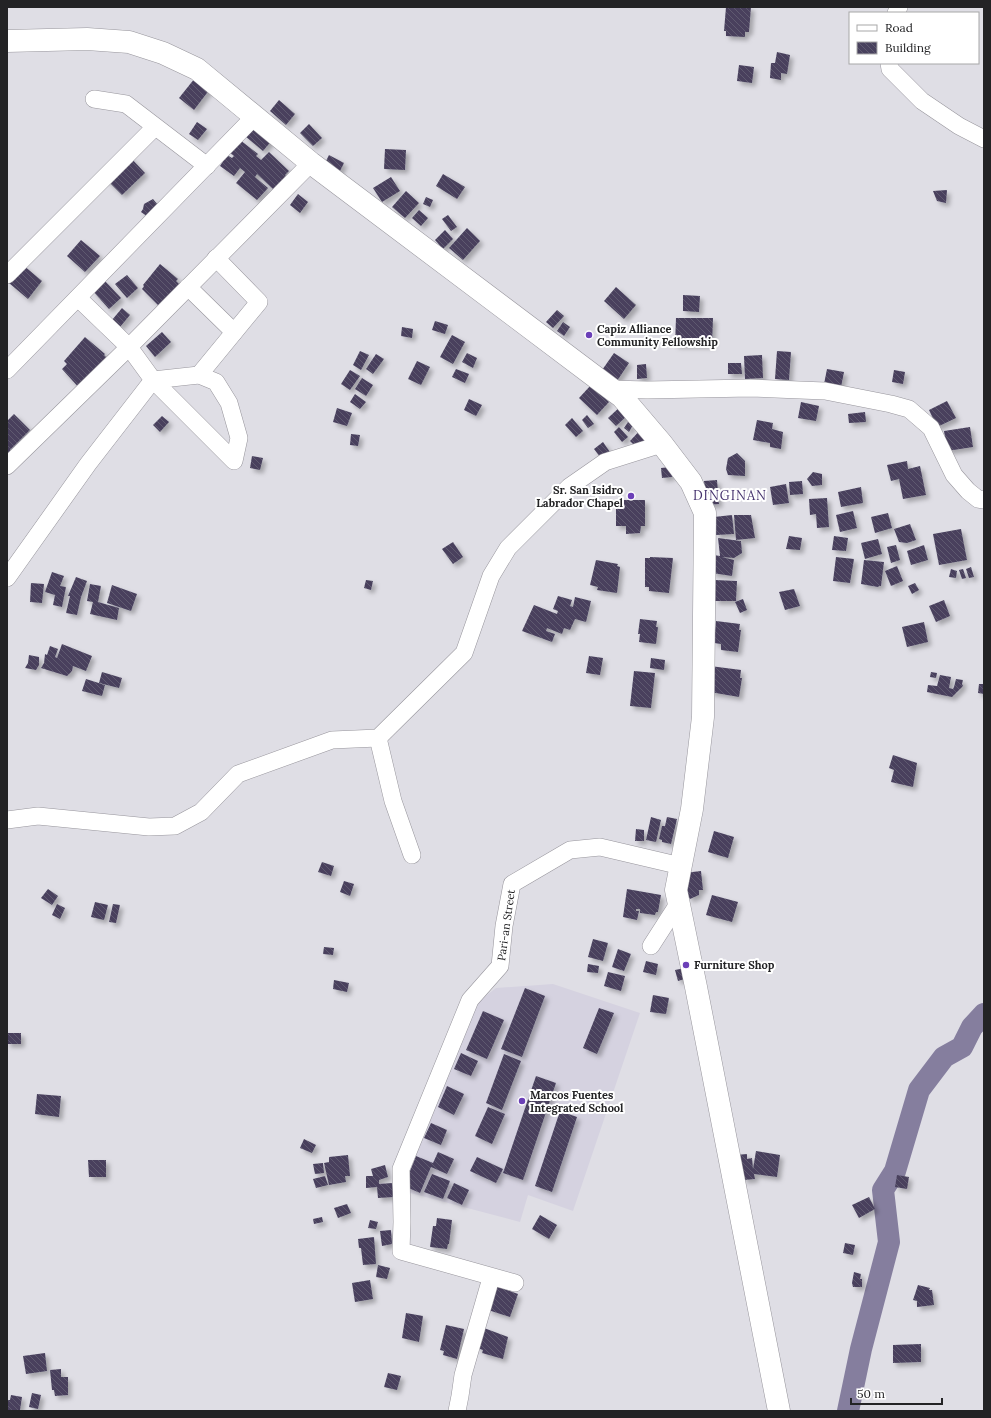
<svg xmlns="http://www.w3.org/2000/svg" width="991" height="1418" font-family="Lora,serif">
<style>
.built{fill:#d5d2e0}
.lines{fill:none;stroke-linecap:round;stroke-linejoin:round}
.river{stroke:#857e9e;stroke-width:22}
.building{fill:url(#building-back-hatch);filter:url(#shadow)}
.minor-casing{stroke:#97959c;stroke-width:18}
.major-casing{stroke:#97959c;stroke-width:23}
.minor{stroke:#fff;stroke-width:17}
.major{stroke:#fff;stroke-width:22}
.poi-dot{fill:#6b3fb7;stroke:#fff;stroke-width:1.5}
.labels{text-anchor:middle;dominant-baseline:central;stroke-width:4;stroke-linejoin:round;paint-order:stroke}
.poi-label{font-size:11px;font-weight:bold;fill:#232325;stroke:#fff;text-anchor:start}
.street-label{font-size:11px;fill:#232325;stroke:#fff}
.quarter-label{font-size:13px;letter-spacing:1px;fill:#44316d;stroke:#fff}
</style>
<defs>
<pattern id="building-back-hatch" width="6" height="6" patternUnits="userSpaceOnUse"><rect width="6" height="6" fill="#48415d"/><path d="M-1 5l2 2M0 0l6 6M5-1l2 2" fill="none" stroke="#5f5a70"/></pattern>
<filter id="shadow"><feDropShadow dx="3.5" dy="3.5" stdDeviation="2" flood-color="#0004"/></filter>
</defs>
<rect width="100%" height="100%" fill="#dfdee5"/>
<path class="built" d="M553 984 640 1013 573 1211 528 1195 520 1222 399 1190 474 1005 496 988Z"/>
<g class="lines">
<path class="river" d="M848 1411 861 1349 889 1242 883 1190 895 1171 919 1090 944 1057 962 1047 972 1027 984 1014"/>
</g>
<g class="building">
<path d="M726 7H751L749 32H745V37L726 36V31H724Z"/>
<path d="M777 52 790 55 787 74 781 73V80L770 78 771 63H775Z"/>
<path d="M739 65 754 67 752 83 737 81Z"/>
<path d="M195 78 210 89 194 110 179 98Z"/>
<path d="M279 100 295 114 286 125 270 111Z"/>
<path d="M197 122 207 129 198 140 189 134Z"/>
<path d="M255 124 273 139 263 151 245 136Z"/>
<path d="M309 124 322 138 313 146 300 133Z"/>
<path d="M240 140 258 154 256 156 261 160 269 152 289 171 285 175 287 177 274 190 257 174 255 177 268 188 257 200 236 183 245 172 240 168 234 176 220 166 227 155 232 158 234 156 230 153Z"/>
<path d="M385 149 406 150 405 170 384 169Z"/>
<path d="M329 155 344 163 339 173 324 165Z"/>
<path d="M129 156 145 173 122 195 105 178Z"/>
<path d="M443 174 465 187 457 199 436 186Z"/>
<path d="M391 177 400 191 382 202 373 188Z"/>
<path d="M947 190 946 203 937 201 933 191Z"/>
<path d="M406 191 419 203 405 218 392 207Z"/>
<path d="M298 194 308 202 300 213 290 205Z"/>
<path d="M426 197 433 200 430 207 423 204Z"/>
<path d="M153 199 158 205 151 219 141 212 143 209 144 204Z"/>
<path d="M419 210 428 218 421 226 412 218Z"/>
<path d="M448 215 457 227 451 231 442 219Z"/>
<path d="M467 228 480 241 463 260 449 248Z"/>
<path d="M445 230 453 239 443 249 435 240Z"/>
<path d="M81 240 100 256 85 272 67 256Z"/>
<path d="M160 264 178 279 176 281 180 285 159 306 142 289 144 286 143 285Z"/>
<path d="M23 265 42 281 28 299 9 283Z"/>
<path d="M127 275 138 288 127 298 115 284Z"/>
<path d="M104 280 121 298 109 309 92 290Z"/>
<path d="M616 287 636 305 624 319 604 301Z"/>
<path d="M683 295 700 296 699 312 683 311Z"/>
<path d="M122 308 130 315 120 327 112 320Z"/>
<path d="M557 310 564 316 553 328 546 322Z"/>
<path d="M676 318H713L712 345H675Z"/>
<path d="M435 321 448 325 445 334 432 330Z"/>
<path d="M563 322 570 327 564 336 557 331Z"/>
<path d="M402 327 413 329 412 338 401 336Z"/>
<path d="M162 332 171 342 155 357 146 346Z"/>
<path d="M452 335 465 342 453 364 440 357Z"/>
<path d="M85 337 105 354 104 355 110 361 81 390 62 369 67 364 64 361Z"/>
<path d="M360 351 369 355 361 370 353 365Z"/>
<path d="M777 351 791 352 789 380 775 379Z"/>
<path d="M467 353 477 358 473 368 462 362Z"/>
<path d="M614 353 629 363 615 384 600 373Z"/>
<path d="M376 354 384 359 373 374 366 369Z"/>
<path d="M762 355 763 378 745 379 744 356Z"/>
<path d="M417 361 430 367 421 385 408 379Z"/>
<path d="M728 363H741L742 374H728Z"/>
<path d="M646 364 647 378 637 379V365Z"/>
<path d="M456 369 469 374 465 383 452 377Z"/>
<path d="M827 369 844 372 841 387 824 384Z"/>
<path d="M350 370 360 376 350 390 341 384Z"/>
<path d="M894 370 905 372 903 384 892 382Z"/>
<path d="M362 378 373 385 366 396 355 389Z"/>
<path d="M591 385 609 402 597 415 579 398Z"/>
<path d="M355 394 366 402 360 409 350 402Z"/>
<path d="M469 399 482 405 476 416 464 410Z"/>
<path d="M947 401 956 418 937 427 929 410Z"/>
<path d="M801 402 819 406 816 421 798 418Z"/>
<path d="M622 405 630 413 616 426 608 418Z"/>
<path d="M337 408 352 413 347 426 333 422Z"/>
<path d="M865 412 866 422 849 423 848 414Z"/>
<path d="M14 414 30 430 10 450 11 451 7 455V421Z"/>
<path d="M587 415 594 424 588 428 582 420Z"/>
<path d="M162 416 169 422 160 432 153 425Z"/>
<path d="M572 418 583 431 576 437 565 425Z"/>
<path d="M757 420 773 423 772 429 783 432 781 449 770 447V443L753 440Z"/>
<path d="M628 422 633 425 629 432 624 428Z"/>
<path d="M619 427 628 437 622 442 614 432Z"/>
<path d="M970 427 973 447 947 451 944 431Z"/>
<path d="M642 428 651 437 638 449 630 441Z"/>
<path d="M351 434 360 435 358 446 350 445Z"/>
<path d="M603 442 612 455 603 461 594 449Z"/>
<path d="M737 453 745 461V476L728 475 726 469 728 458Z"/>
<path d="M252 456 263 458 260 470 250 468Z"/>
<path d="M907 461 908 469 920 466 926 495 903 499 899 479 891 481 887 465Z"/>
<path d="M671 467 672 477 662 478 661 468Z"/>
<path d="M813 472 822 474V485L812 486 807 479Z"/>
<path d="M717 480 719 504 706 505 704 481Z"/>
<path d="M802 481 803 494 790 495 789 482Z"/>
<path d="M786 484 789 503 773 505 770 487Z"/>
<path d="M861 487 863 503 841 507 838 492Z"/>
<path d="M827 498 829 527 817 528 816 514 810 515 809 499Z"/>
<path d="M616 500H645V526H641L640 533 626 534V526H616Z"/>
<path d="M853 511 857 528 840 532 836 515Z"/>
<path d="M888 513 892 528 875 533 871 517Z"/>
<path d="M732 515 734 534 716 535 714 517Z"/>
<path d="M734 515H751L755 538 736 540Z"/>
<path d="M910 524 916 540 907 543 899 542 894 529Z"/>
<path d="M961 529 967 560 939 565 933 534Z"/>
<path d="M789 536 802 538 800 550 786 549Z"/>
<path d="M834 536 848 538 846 551 832 550Z"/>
<path d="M718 538 741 541 742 553 734 558 722 557 734 560 732 576 712 573 714 555 720 556Z"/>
<path d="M878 539 882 554 865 559 861 543Z"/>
<path d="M453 542 463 557 453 564 442 549Z"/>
<path d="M896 545 900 560 891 563 887 547Z"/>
<path d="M924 545 928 560 911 565 907 551Z"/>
<path d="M650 557 673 558 669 593 649 591V587H645V558H650Z"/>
<path d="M836 557 854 559 850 583 833 581Z"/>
<path d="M596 560 618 564 617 566 620 567 617 593 597 590 598 587 590 585Z"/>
<path d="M864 560 884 562 881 586H879L878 587 861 584Z"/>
<path d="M897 566 903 581 891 586 885 571Z"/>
<path d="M971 567 974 577 969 578 966 569Z"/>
<path d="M951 569 957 571 956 578 949 577Z"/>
<path d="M963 569 966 578 962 579 959 570Z"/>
<path d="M52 572 64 576 60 586 66 587 62 607 53 605 55 595 45 592Z"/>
<path d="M76 577 87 581 81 597 77 615 66 613 70 596H68Z"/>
<path d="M366 580 373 581 371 590 364 588Z"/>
<path d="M715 580 737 581 736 601H715Z"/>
<path d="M31 583 44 584 42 603 30 602Z"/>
<path d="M915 583 919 590 912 594 908 586Z"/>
<path d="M90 584 101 586 98 602 119 608 117 620 90 614 93 602 87 601Z"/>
<path d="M112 585 137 594 131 611 107 603Z"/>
<path d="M794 589 800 606 785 610 779 592Z"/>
<path d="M558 596 572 600 570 606 573 607 575 597 591 601 586 622 575 619 570 630 564 628 562 634 547 628 546 631 555 634 552 642 522 631 534 605 557 614 558 611 553 609Z"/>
<path d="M743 599 747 610 740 613 735 602Z"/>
<path d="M944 600 950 616 936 622 929 606Z"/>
<path d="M640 619 657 621 656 627H658L656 644 639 642 640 634H638Z"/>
<path d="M716 621 740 624 739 630H741L738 652 721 650V644L714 643Z"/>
<path d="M924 622 928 642 907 647 902 627Z"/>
<path d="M62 644 92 656 86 671 73 666 72 671 67 676 41 668 44 663 45 654 47 655 50 646 58 649 55 657 57 658Z"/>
<path d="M29 655 39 657V665L36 670 25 668 28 663Z"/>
<path d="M589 656 603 658 600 675 586 673Z"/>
<path d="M651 658 665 660 664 670 650 668Z"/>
<path d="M710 666 741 670 740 678H742L739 697 710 692Z"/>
<path d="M634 671 655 673 651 708 630 706Z"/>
<path d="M102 672 122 678 119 688 99 683Z"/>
<path d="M931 672 937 673 936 678 930 677Z"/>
<path d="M940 675 951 677 949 688 953 689 954 687 956 679 963 680 962 684 963 686 952 697 927 692 928 685 937 686Z"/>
<path d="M86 679 105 685 102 696 82 691Z"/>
<path d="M979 684H984V694L978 693Z"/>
<path d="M893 755 917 763 913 787 891 782 894 770 889 768Z"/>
<path d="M651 817 661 820 656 842 646 840Z"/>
<path d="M667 817 677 819 671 844 662 842V840L659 839 662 826H665Z"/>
<path d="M636 829 644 830V841H635Z"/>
<path d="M714 831 734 837 728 858 708 852Z"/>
<path d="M322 862 334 866 331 876 318 872Z"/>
<path d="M701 871 703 890H699V895L690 899 685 891 684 873Z"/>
<path d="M344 881 354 884 350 896 340 892Z"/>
<path d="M48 889 58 896 52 905 41 898Z"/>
<path d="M627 889 661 895 658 912H656L655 915 640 913V909H636V911H639L637 920 623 917Z"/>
<path d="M712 895 738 902 732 922 706 915Z"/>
<path d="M95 902 108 905 104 920 91 917Z"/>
<path d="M57 904 65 908 60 919 52 915Z"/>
<path d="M113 904 120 905 116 923 109 922Z"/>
<path d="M593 939 608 943 603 961 588 957Z"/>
<path d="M324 947 334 948 333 955 323 954Z"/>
<path d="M618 949 631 954 624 971 612 967Z"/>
<path d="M646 961 658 964 656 975 643 972Z"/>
<path d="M588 964 599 966 598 973 587 972Z"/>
<path d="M685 968 688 978 678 981 675 970Z"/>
<path d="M608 972 625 976 621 991 604 986Z"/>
<path d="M334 980 349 983 347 992 333 989Z"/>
<path d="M525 988 545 996 522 1057 501 1049Z"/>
<path d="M653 995 669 998 666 1014 650 1012Z"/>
<path d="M599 1008 614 1013 597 1054 583 1048Z"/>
<path d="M483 1011 504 1020 487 1059 466 1050Z"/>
<rect x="7" y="1033" width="14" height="11"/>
<path d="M461 1053 478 1061 471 1076 454 1069Z"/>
<path d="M504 1054 521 1061 502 1110 486 1103Z"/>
<path d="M536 1076 556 1083 523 1180 503 1173Z"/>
<path d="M447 1086 464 1094 454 1115 438 1107Z"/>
<path d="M37 1094 61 1096 59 1117 35 1114Z"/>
<path d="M488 1107 505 1114 492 1144 475 1136Z"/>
<path d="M560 1111 577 1117 552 1192 535 1186Z"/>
<path d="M431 1123 447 1130 441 1145 424 1138Z"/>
<path d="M304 1139 316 1145 312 1153 300 1148Z"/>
<path d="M756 1151 780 1155 777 1177 754 1174 755 1179 744 1180 736 1155 747 1154V1159L752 1158 753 1169Z"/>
<path d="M438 1152 454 1159 447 1174 431 1167 420 1193 404 1186 416 1156 433 1163Z"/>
<path d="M348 1155 350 1176H345L346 1182 329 1185 324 1163 329 1162V1157Z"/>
<path d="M477 1157 503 1169 496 1183 470 1171Z"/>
<path d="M88 1160H106V1177H89Z"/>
<path d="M323 1163 324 1173 315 1174 313 1164Z"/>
<path d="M385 1165 388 1177 379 1180V1184L392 1183 394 1197 378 1198 377 1187 366 1188V1176H373L371 1169Z"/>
<path d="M432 1174 450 1181 443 1199 424 1192Z"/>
<path d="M897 1175 909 1177 907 1189 895 1187Z"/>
<path d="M325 1176 328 1185 316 1188 313 1179Z"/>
<path d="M454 1183 469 1190 462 1205 447 1198Z"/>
<path d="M869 1197 875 1209 859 1218 852 1205Z"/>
<path d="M347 1204 351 1213 338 1218 334 1208Z"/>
<path d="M540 1215 557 1225 549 1239 532 1229Z"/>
<path d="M322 1217 323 1222 314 1224 313 1219Z"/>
<path d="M437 1218 452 1220 449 1244H448L447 1249 430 1247 433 1226H436Z"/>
<path d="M370 1220 378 1222 376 1229 368 1228Z"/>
<path d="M391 1230 392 1244 382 1246 380 1231Z"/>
<path d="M374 1237 376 1264 363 1265 361 1248H359L358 1239Z"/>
<path d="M845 1243 855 1245 853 1255 843 1253Z"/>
<path d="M378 1265 390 1268 387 1279 376 1277Z"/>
<path d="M854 1272 861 1274 860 1279H862V1287H853L852 1283Z"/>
<path d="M370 1280 373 1299 355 1302 352 1283Z"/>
<path d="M918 1285 930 1288 929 1290H932L934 1305 917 1307V1301L913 1300Z"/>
<path d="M496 1286 518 1294 510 1317 488 1310Z"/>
<path d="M406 1313 423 1316 419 1342 402 1338Z"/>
<path d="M446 1325 464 1329 457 1359 443 1355 444 1351 440 1350Z"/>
<path d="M484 1328 508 1337 503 1359 482 1353 483 1350 477 1348Z"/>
<path d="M921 1344V1362L893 1363V1345Z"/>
<path d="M45 1353 47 1371 26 1374 23 1356Z"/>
<path d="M61 1369V1377H68V1395L55 1396 54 1390H52L50 1370Z"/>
<path d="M388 1373 401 1376 397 1390 384 1387Z"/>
<path d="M32 1393 41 1395 38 1409 29 1407Z"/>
<path d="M11 1395 22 1397 20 1410 7 1411V1400H10Z"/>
</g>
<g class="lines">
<defs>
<g id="minor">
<path d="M896 13 899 7"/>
<path d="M889 63 890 69 922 101 959 126 984 139"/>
<path d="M94 99 126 104 207 166"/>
<path d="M7 275 155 127"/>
<path d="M188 287 234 332"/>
<path d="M7 370 255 116"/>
<path d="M199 375 216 382 229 403 239 438 234 461 153 380Z"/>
<path d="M199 375 259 302 216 258"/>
<path d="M611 389 647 390 751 388 825 391 891 404 909 409 931 428 954 475 968 491 978 499 984 500"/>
<path d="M7 466 124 352 311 163"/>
<path d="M7 578 88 464 153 380 129 347 78 298"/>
<path d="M378 738 393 801 412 855"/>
<path d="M7 820 38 816 149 827 175 826 201 812 238 774 332 740 378 738 464 653 491 576 508 548 569 487 605 462 662 444"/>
<path d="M651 946 678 904"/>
<path d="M515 1283 401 1251 402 1222 401 1169 470 1000 500 966 504 926 512 884 570 850 600 847 681 866"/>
<path d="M457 1411 460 1396 463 1375 491 1278"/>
</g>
<path id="major" d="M7 41 87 39 129 42 163 53 197 69 311 163 622 397 662 444 691 482 705 513 703 717 692 809 676 890 696 987 779 1411"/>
</defs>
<use href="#minor" class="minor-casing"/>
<use href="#major" class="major-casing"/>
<use href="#minor" class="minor"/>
<use href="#major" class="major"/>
</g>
<g class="poi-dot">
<circle cx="589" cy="335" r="4"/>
<circle cx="631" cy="496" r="4"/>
<circle cx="686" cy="965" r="4"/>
<circle cx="522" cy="1101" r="4"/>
</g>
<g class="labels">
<g class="poi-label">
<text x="597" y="329">Capiz Alliance<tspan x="597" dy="13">Community Fellowship</tspan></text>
<text x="623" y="490" text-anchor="end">Sr. San Isidro<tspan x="623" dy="13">Labrador Chapel</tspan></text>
<text x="694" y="965">Furniture Shop</text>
<text x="530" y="1095">Marcos Fuentes<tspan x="530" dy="13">Integrated School</tspan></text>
</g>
<g class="street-label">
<text transform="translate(506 925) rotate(-82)">Pari-an Street</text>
</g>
<g class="quarter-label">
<text x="730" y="495">DINGINAN</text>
</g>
</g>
<rect width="991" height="1418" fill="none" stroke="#232325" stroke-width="16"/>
<rect x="849" y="12" width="130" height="52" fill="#ffffff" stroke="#a7a7a8"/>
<rect x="857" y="25" width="20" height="6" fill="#ffffff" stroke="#a7a7a8"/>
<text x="885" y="32" font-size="12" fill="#232325">Road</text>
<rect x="857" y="42" width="20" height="12" fill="url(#building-back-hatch)" stroke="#a7a7a8"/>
<text x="885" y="52" font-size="12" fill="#232325">Building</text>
<path d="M851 1398v6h91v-6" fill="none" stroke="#232325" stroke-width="2"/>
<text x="857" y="1398" font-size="12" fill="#232325" stroke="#ffffff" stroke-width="3" paint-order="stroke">50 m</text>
</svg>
